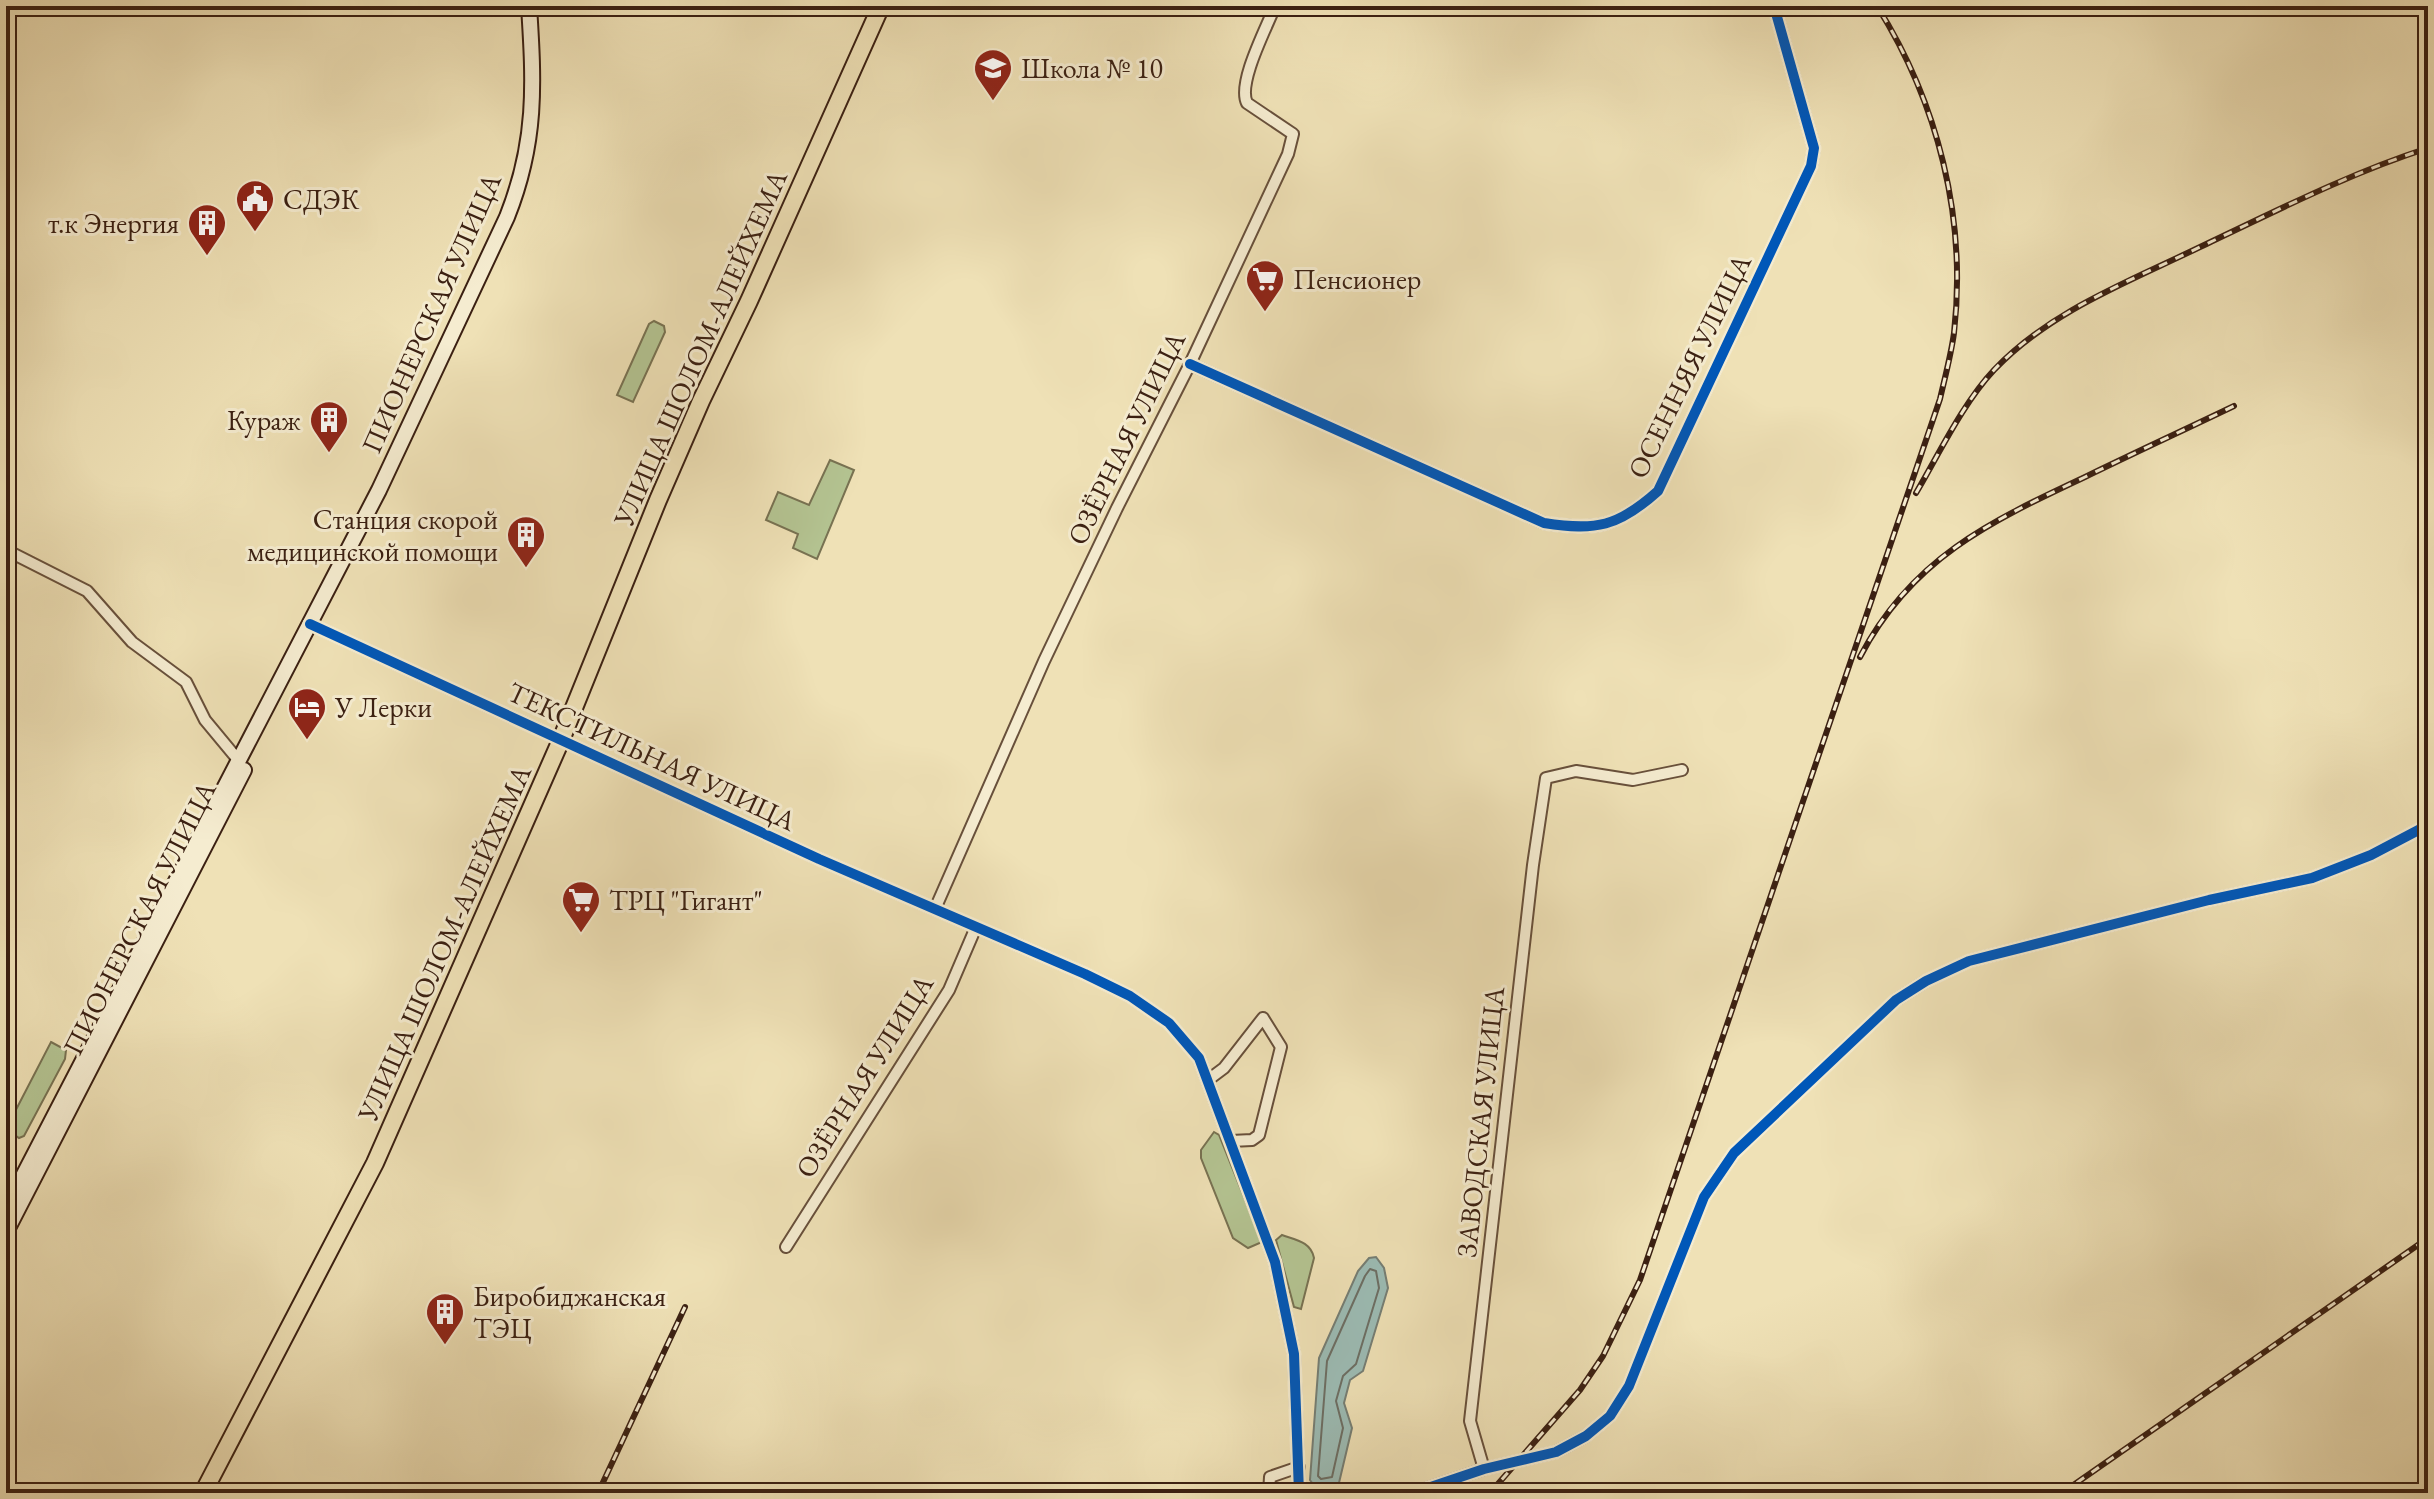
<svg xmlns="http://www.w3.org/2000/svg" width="2434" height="1499" font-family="'EB Garamond',serif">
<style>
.green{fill:#b4c492;stroke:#787252;stroke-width:2}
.water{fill:#9cbcb5;stroke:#757e74;stroke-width:2}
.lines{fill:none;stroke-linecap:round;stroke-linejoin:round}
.shore{stroke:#6c6e64;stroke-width:2}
.minor-casing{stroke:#68503b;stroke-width:14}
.secondary-casing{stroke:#3b2012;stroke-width:18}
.primary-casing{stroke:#3b2012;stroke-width:20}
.minor{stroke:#f5ecd0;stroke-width:10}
.secondary{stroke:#f5ecd0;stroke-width:14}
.primary{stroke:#efe1b6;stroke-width:16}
.rail-casing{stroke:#3b2012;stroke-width:6}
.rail{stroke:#f5ecd0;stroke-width:3;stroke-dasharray:9;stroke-linecap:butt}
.cycleway-casing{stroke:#f5ecd0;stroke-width:15}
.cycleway{stroke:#0057b8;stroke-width:10}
.labels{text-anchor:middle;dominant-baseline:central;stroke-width:6;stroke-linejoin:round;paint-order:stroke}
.poi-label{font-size:28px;fill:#3b2012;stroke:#f5ecd0;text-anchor:start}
.street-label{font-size:28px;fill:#3b2012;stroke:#f5ecd0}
</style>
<rect width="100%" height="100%" fill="#efe1b6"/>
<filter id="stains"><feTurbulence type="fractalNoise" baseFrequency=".0025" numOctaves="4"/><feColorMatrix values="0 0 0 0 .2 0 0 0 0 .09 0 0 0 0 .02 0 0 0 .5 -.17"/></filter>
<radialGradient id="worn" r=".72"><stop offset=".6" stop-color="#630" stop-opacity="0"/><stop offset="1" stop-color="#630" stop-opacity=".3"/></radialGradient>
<g class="green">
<path d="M654 321 664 326 665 332 633 402 617 395 649 324Z"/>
<path d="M830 460 854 470 817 559 793 548 798 534 766 520 778 492 809 505Z"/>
<path d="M51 1042 66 1050 65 1059 24 1136 19 1138 6 1129Z"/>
<path d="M1214 1132 1219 1135 1262 1242 1248 1248 1233 1238 1201 1158V1150Z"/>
<path d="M1282 1235C1296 1240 1311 1242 1314 1258L1301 1309 1294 1307 1276 1240Z"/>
</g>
<path class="water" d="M1376 1257 1384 1268 1388 1288 1363 1371 1350 1380 1344 1403 1352 1428 1338 1487H1315L1310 1480 1319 1358 1358 1271 1369 1258Z"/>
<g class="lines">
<path class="shore" d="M1370 1269 1376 1271 1379 1288 1356 1364 1343 1376 1336 1401 1343 1428 1332 1477 1321 1479 1318 1476 1327 1361 1365 1276Z"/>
<defs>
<g id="minor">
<path d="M1190 364 1544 523C1596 531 1618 527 1658 491L1811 166 1814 148 1774 6"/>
<path d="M6 550 87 591 132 642 186 682 205 720 239 761"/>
<path d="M310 624 819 859 1085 974 1130 996 1169 1023 1199 1058 1275 1262 1294 1354 1299 1493"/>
<path d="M935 909 1044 661 1117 508 1190 364 1288 154 1293 134 1247 103C1237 83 1267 27 1275 6"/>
<path d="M1208 1080 1224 1068 1263 1018 1281 1047 1259 1135 1252 1140 1231 1141"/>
<path d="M786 1247 949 990 976 927"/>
<path d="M1484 1469 1470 1421 1533 865 1546 778 1576 771 1633 780 1682 770"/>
<path d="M1269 1493 1270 1477 1299 1467"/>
<path d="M1413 1493 1484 1469 1556 1452 1586 1436 1610 1416 1629 1386 1704 1197 1734 1153 1896 1000 1926 981 1969 961 2209 900 2312 878 2371 855 2428 825"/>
</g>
<g id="secondary">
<path d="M6 1209 379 490 507 217C537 142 534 84 529 6"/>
<path d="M6 1232 244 770"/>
</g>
<path id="primary" d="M203 1493 375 1163 561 740 658 500 701 401 749 301 881 6"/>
</defs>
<use href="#minor" class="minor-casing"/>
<use href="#secondary" class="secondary-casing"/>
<use href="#primary" class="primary-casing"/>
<use href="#minor" class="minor"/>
<use href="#secondary" class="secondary"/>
<use href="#primary" class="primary"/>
<defs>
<g id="rail">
<path d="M1916 493C1939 454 1963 403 1994 370 2050 311 2128 282 2200 247 2274 212 2350 173 2428 148"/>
<path d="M1860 657C1911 559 1989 522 2085 477 2134 453 2184 430 2234 406"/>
<path d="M598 1493 685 1307"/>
<path d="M1490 1493 1580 1390 1603 1356 1640 1280 1940 399C1945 377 1951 355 1954 333 1967 218 1938 103 1877 6"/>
<path d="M2062 1493 2428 1238"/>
</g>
</defs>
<use href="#rail" class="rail-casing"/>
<use href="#rail" class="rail"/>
<defs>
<g id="cycleway">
<path d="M1190 364 1544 523C1596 531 1618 527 1658 491L1811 166 1814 148 1774 6"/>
<path d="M310 624 819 859 1085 974 1130 996 1169 1023 1199 1058 1275 1262 1294 1354 1299 1493"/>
<path d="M1413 1493 1484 1469 1556 1452 1586 1436 1610 1416 1629 1386 1704 1197 1734 1153 1896 1000 1926 981 1969 961 2209 900 2312 878 2371 855 2428 825"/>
</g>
</defs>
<use href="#cycleway" class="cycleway-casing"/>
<use href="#cycleway" class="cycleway"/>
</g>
<defs>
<symbol id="school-pin" viewBox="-11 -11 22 30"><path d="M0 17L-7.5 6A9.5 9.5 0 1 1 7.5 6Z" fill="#8f2418" stroke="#f5ecd0"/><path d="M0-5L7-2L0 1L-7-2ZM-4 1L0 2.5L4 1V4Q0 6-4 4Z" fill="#fff"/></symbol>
<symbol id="civic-pin" viewBox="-11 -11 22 30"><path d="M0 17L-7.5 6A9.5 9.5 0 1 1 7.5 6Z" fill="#8f2418" stroke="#f5ecd0"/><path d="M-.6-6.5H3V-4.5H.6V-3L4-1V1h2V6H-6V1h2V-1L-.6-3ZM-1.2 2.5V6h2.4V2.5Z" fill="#fff"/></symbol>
<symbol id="building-pin" viewBox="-11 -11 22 30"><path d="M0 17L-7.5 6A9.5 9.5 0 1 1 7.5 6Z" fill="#8f2418" stroke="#f5ecd0"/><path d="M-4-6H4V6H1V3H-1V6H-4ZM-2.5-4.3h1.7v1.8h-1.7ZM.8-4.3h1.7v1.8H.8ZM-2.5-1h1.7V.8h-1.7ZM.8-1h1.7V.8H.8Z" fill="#fff"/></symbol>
<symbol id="supermarket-pin" viewBox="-11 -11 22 30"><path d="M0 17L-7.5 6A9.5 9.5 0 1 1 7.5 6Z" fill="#8f2418" stroke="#f5ecd0"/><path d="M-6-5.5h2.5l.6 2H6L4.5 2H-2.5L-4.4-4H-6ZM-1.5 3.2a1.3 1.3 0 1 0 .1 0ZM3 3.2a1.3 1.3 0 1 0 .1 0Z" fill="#fff"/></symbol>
<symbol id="hotel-pin" viewBox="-11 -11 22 30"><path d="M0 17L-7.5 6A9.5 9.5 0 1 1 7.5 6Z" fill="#8f2418" stroke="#f5ecd0"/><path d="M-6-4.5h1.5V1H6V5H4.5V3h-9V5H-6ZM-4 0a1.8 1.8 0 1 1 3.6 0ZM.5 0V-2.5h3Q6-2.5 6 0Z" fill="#fff"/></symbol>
</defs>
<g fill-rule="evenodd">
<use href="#school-pin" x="971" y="46" width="44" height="60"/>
<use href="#civic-pin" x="233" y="177" width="44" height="60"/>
<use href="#building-pin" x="185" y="201" width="44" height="60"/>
<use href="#supermarket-pin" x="1243" y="257" width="44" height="60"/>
<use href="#building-pin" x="307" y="398" width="44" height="60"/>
<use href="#building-pin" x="504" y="513" width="44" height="60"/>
<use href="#hotel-pin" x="285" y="685" width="44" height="60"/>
<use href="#supermarket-pin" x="559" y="878" width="44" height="60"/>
<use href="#building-pin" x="423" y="1290" width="44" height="60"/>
</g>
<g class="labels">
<g class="poi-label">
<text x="1021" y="68">Школа № 10</text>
<text x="283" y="199">СДЭК</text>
<text x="179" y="223" text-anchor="end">т.к Энергия</text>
<text x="1293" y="279">Пенсионер</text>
<text x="301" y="420" text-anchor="end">Кураж</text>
<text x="498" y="519" text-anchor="end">Станция скорой<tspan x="498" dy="32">медицинской помощи</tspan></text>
<text x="335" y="707">У Лерки</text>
<text x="609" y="900">ТРЦ "Гигант"</text>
<text x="473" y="1296">Биробиджанская<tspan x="473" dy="32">ТЭЦ</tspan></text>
</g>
<g class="street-label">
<text transform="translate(431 313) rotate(-66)">ПИОНЕРСКАЯ УЛИЦА</text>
<text transform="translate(700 348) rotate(-66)">УЛИЦА ШОЛОМ-АЛЕЙХЕМА</text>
<text transform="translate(1689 366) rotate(-64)">ОСЕННЯЯ УЛИЦА</text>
<text transform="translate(1126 438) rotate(-64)">ОЗЁРНАЯ УЛИЦА</text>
<text transform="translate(652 756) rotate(25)">ТЕКСТИЛЬНАЯ УЛИЦА</text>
<text transform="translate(139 918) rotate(-63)">ПИОНЕРСКАЯ УЛИЦА</text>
<text transform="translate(444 943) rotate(-66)">УЛИЦА ШОЛОМ-АЛЕЙХЕМА</text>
<text transform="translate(864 1076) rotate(-58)">ОЗЁРНАЯ УЛИЦА</text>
<text transform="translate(1480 1122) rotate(-84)">ЗАВОДСКАЯ УЛИЦА</text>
</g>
</g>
<rect width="2434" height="1499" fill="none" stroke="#efe1b6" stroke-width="32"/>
<rect x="8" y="8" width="2418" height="1483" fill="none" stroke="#3b2012" stroke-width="4"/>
<rect x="16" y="16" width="2402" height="1467" fill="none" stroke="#3b2012" stroke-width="2"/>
<rect width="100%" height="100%" filter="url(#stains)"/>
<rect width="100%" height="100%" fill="url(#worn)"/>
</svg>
